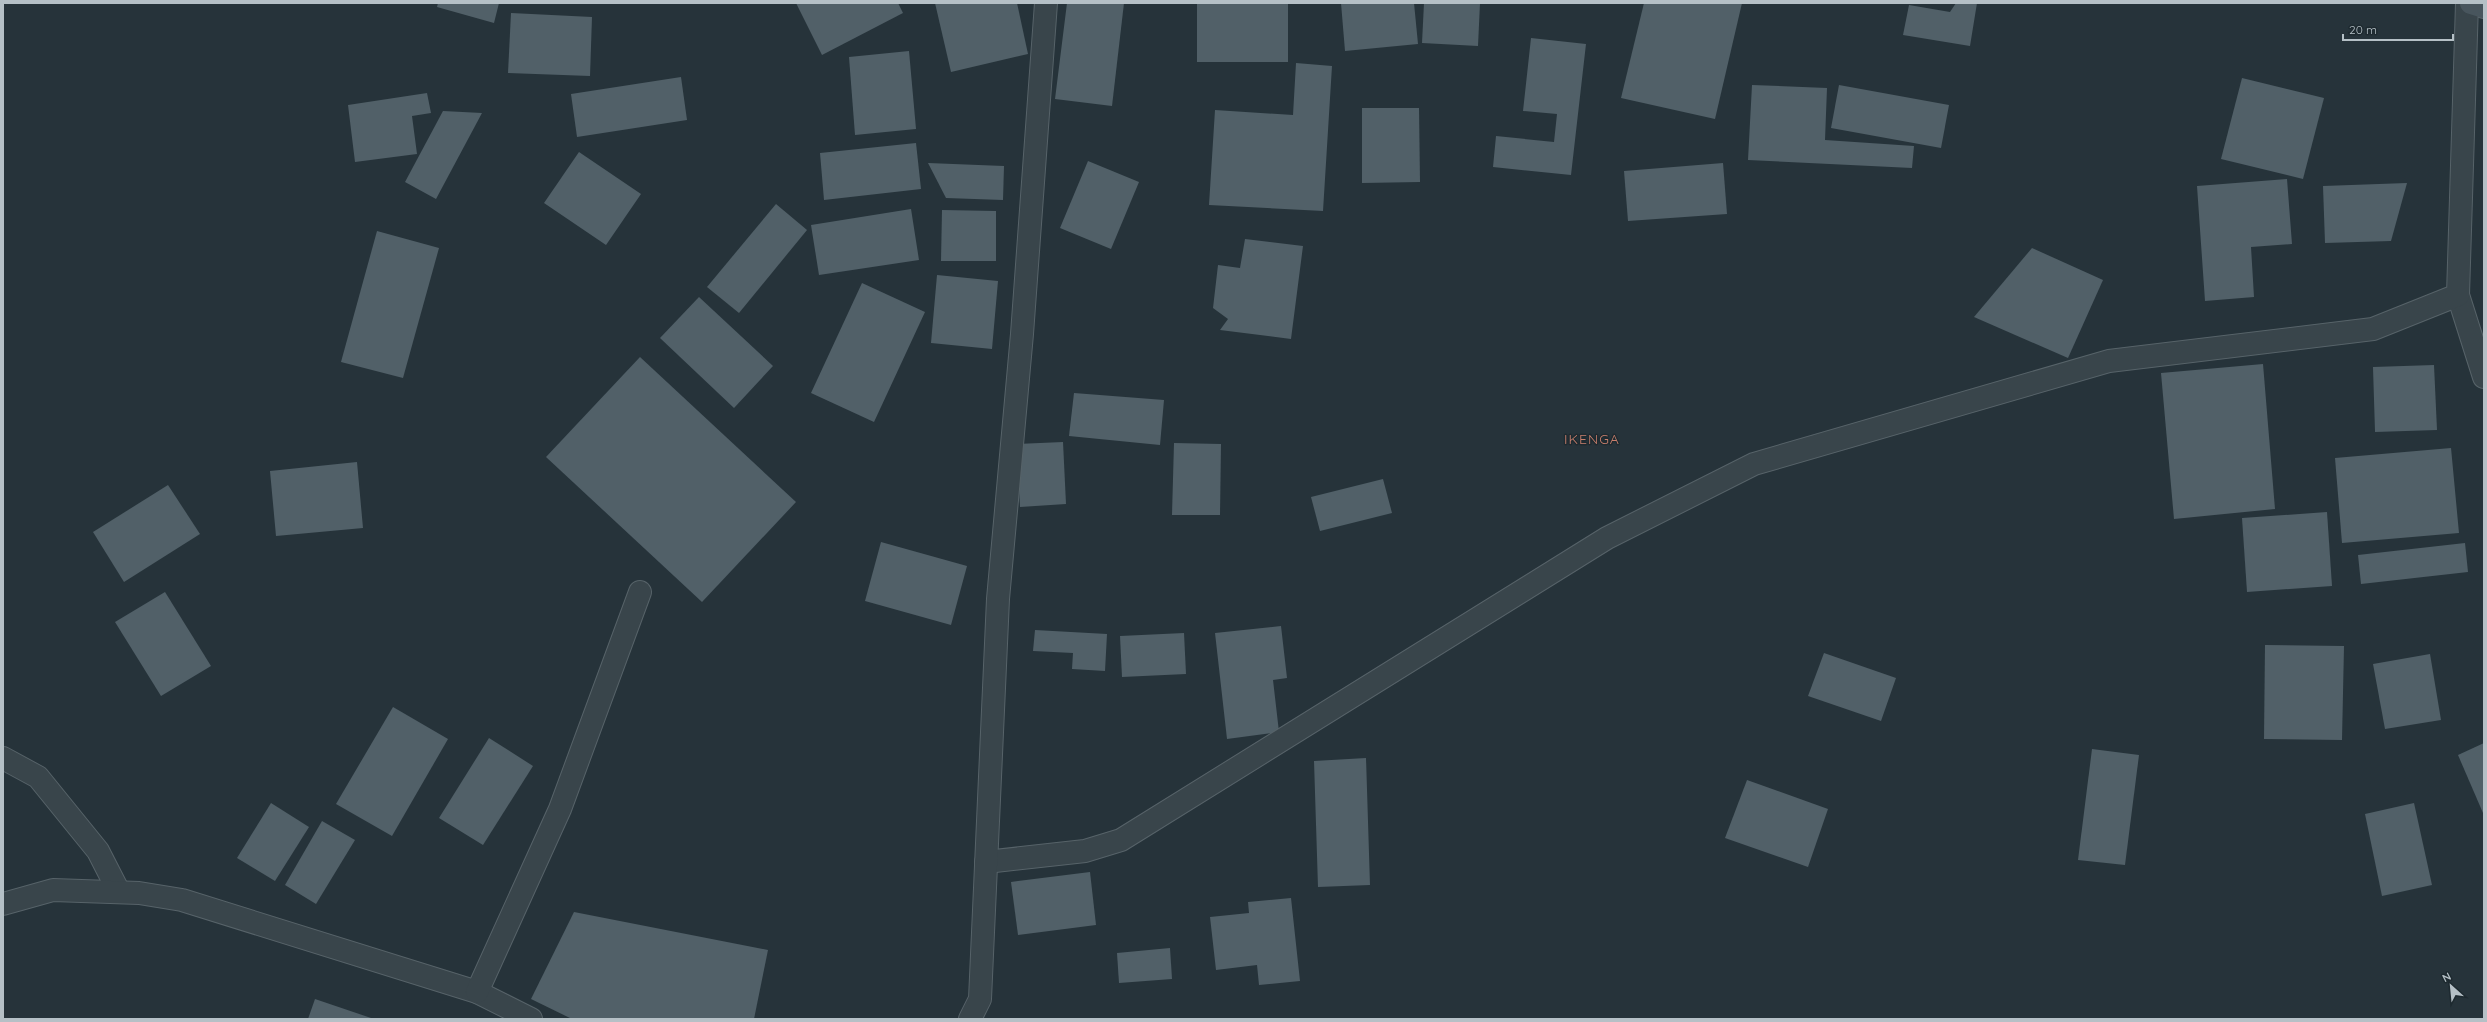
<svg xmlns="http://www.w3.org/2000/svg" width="2487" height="1022" font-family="Quicksand,sans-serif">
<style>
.building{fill:#516068}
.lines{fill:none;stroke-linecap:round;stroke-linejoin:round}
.street-casing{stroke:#576369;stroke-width:24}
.secondary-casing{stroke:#576369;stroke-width:24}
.street{stroke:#39454b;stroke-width:22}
.secondary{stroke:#48555d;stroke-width:22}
.labels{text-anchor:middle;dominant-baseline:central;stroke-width:3;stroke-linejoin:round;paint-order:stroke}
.quarter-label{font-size:14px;letter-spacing:1px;fill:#ca806d;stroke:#1e2a30}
</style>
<rect width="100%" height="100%" fill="#26333a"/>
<g class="building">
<path d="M438 3H499L494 23 437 7Z"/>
<path d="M796 3H898L903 13 822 55Z"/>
<path d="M935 3H1017L1028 54 951 72Z"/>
<path d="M1067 3H1124L1112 106 1055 99Z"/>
<rect x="1197" y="3" width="91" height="59"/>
<path d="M1341 3H1414L1418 44 1345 51Z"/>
<path d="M1424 3H1480L1478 46 1422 43Z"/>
<path d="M1644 3H1742L1715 119 1621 98Z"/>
<path d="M1956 3H1977L1970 46 1903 35 1909 5 1950 12Z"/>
<path d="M511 13 592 17 590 76 508 73Z"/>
<path d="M1531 38 1586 44 1571 175 1493 167 1496 136 1554 142 1557 114 1523 111Z"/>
<path d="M909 51 916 129 855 135 849 57Z"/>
<path d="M1296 63 1332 66 1323 211 1209 205 1215 110 1293 115Z"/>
<path d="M681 77 687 120 577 137 571 94Z"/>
<path d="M2242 78 2324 98 2303 179 2221 159Z"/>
<path d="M1752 85 1827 88 1825 140 1914 146 1912 168 1748 160Z"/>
<path d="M1839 85 1949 105 1941 148 1831 128Z"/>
<path d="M427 93 431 113 412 116 417 154 355 162 348 105Z"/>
<path d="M1362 108H1419L1420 182 1362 183Z"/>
<path d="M443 111 482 113 436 199 405 182Z"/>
<path d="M916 143 921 189 824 200 820 153Z"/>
<path d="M579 152 641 194 606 245 544 203Z"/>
<path d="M1088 161 1139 182 1111 249 1060 228Z"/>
<path d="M928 163 1004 166 1003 200 946 198Z"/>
<path d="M1723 163 1727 214 1628 221 1624 171Z"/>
<path d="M2287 179 2292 244 2251 247 2254 297 2205 301 2197 186Z"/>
<path d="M2407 183 2391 241 2325 243 2323 186Z"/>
<path d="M776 204 807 230 739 313 707 287Z"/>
<path d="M911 209 919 260 819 275 811 225Z"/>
<path d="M942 210 996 211V261H941Z"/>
<path d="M377 231 439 248 403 378 341 362Z"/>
<path d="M1245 239 1303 246 1291 339 1220 330 1228 319 1213 308 1218 265 1240 268Z"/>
<path d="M2032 248 2103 280 2068 358 1974 317Z"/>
<path d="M937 275 998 281 992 349 931 343Z"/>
<path d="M862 283 925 312 874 422 811 393Z"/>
<path d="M699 297 773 366 734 408 660 338Z"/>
<path d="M640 357 796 502 702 602 546 457Z"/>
<path d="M2263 364 2275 509 2174 519 2161 373Z"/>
<path d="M2434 365 2437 430 2375 432 2373 367Z"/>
<path d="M1074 393 1164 400 1160 445 1069 436Z"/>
<path d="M1063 442 1066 504 1020 507 1017 444Z"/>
<path d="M1174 443 1221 444 1220 515H1172Z"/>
<path d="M2451 448 2459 533 2342 543 2335 458Z"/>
<path d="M357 462 363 528 276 536 270 471Z"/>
<path d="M1383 479 1392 513 1320 531 1311 497Z"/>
<path d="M168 485 200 534 124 582 93 532Z"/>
<path d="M2327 512 2332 586 2247 592 2242 518Z"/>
<path d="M881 542 967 566 951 625 865 601Z"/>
<path d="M2465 543 2468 572 2361 584 2358 555Z"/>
<path d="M165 592 211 666 161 696 115 622Z"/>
<path d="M1281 626 1287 678 1273 680 1279 732 1227 739 1215 633Z"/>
<path d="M1035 630 1107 634 1105 671 1072 669 1073 653 1033 651Z"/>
<path d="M1184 633 1186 674 1122 677 1120 636Z"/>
<path d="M2265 645 2344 646 2342 740 2264 739Z"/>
<path d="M1824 653 1896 678 1881 721 1808 696Z"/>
<path d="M2430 654 2441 720 2385 729 2373 664Z"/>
<path d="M393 707 448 739 392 836 336 804Z"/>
<path d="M489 738 533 766 483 845 439 818Z"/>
<path d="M2484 743V813H2483L2458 755Z"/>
<path d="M2092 749 2139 755 2125 865 2078 860Z"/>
<path d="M1366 758 1370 885 1318 887 1314 761Z"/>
<path d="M1747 780 1828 809 1808 867 1725 838Z"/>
<path d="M271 803 309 827 275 881 237 858Z"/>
<path d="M2414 803 2432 885 2382 896 2365 814Z"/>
<path d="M322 821 355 840 316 904 285 885Z"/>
<path d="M1090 872 1096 925 1018 935 1011 882Z"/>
<path d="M1291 898 1300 981 1259 985 1257 965 1216 970 1210 917 1249 913 1248 902Z"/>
<path d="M574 912 768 950 754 1019H572L531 999Z"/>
<path d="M1170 948 1172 979 1119 983 1117 953Z"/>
<path d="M315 999 374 1019H308Z"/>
</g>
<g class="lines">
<defs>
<g id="street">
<path d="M2458 295 2484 377"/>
<path d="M3 758 38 777 98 851 119 892"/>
<path d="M986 862 1085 851 1121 840 1607 538 1754 464 2109 361 2373 329 2458 295 2467 3"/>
<path d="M3 904 53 890 139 893 182 900 477 992 531 1019"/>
<path d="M477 992 560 809 640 592"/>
<path d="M970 1019 980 999 998 599 1022 334 1046 3"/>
</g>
<path id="secondary" d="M2471 3 2484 7"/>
</defs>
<use href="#street" class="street-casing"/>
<use href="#secondary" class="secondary-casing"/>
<use href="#street" class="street"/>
<use href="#secondary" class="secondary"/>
</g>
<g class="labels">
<g class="quarter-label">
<text x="1592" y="439">IKENGA</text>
</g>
</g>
<rect width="2487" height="1022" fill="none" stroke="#b5c0c6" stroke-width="8"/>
<g transform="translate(2451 986) rotate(333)" stroke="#1e2a30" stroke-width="3" paint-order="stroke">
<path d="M0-3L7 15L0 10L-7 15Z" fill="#b5c0c6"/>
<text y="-6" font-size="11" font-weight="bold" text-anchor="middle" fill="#b5c0c6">N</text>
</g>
<path d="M2343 34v6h110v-6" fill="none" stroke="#b5c0c6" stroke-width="2"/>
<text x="2349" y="34" font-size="12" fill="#b5c0c6" stroke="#1e2a30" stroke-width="3" paint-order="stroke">20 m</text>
</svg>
